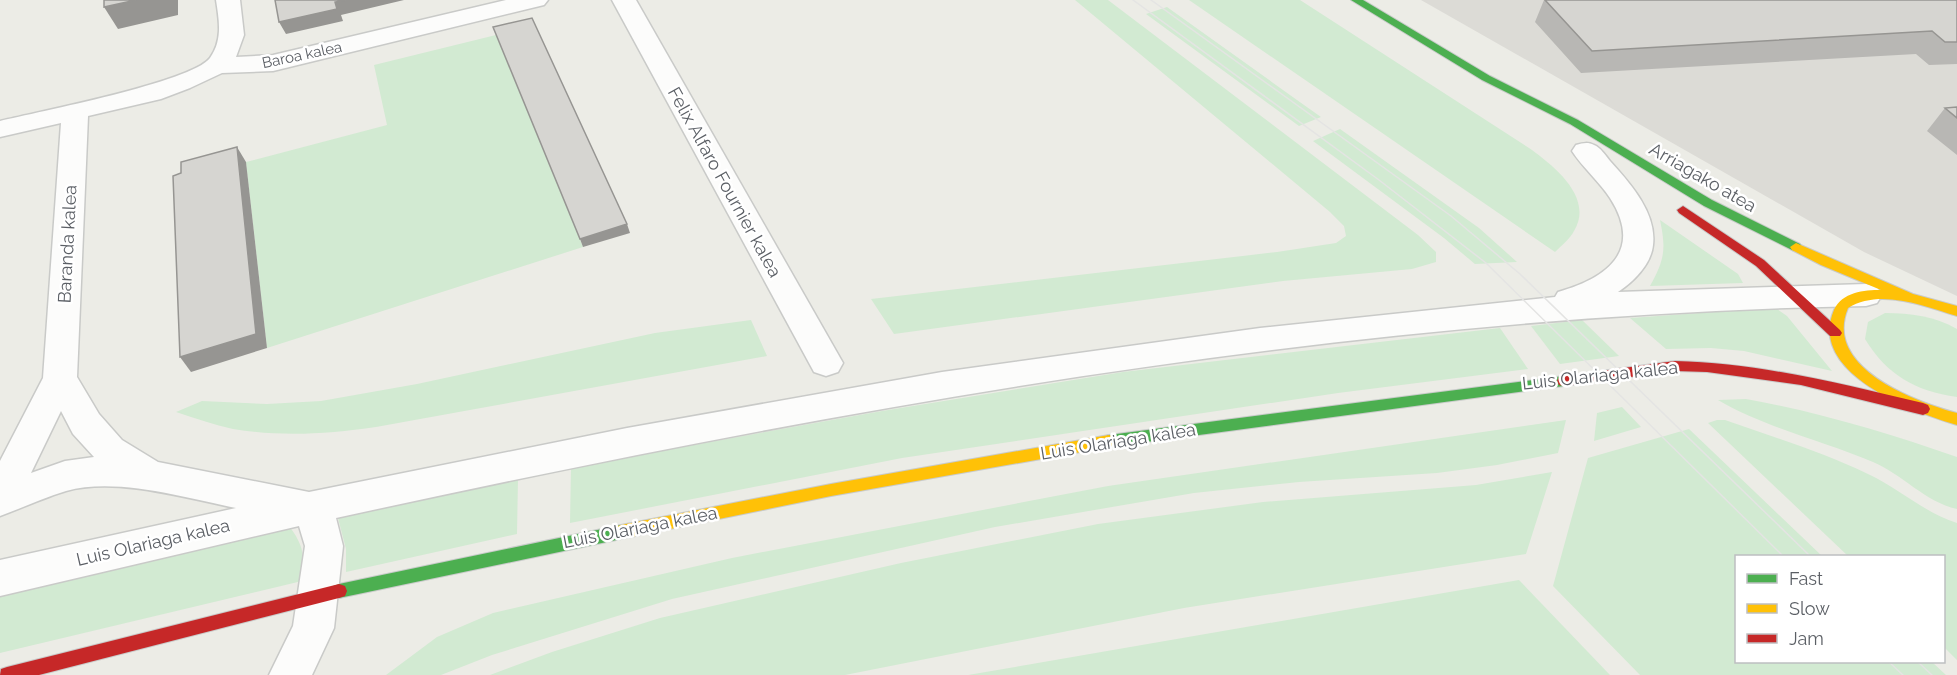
<svg xmlns="http://www.w3.org/2000/svg" width="1957" height="675" font-family="Raleway,sans-serif">
<style>
.industrial{fill:#dcdbd6}
.green{fill:#d2ead2}
.lines{fill:none;stroke-linecap:round;stroke-linejoin:round}
.street-casing{stroke:#c9cac8;stroke-width:3}
.fast-casing{stroke:#c9cbca;stroke-width:2}
.slow-casing{stroke:#c9cbca;stroke-width:2}
.jam-casing{stroke:#c9cbca;stroke-width:2}
.street{fill:#fcfcfb;fill-rule:evenodd}
.fast{fill:#4caf50;fill-rule:evenodd}
.slow{fill:#ffc107;fill-rule:evenodd}
.jam{fill:#c62828;fill-rule:evenodd}
.tram{stroke:#e4e4e3;stroke-width:1.5}
.wall{fill:#b8b7b4}
.shaded-wall{fill:#969592}
.building{fill:#d6d5d1;stroke:#969592;stroke-width:1.5}
.labels{text-anchor:middle;dominant-baseline:central;stroke-width:5;stroke-linejoin:round;paint-order:stroke}
.far-street-label{font-size:15px;fill:#5b5f65;stroke:#fff}
.street-label{font-size:18px;fill:#5b5f65;stroke:#fff}
</style>
<rect width="100%" height="100%" fill="#ecece6"/>
<path class="industrial" d="M1421 0H1957V296L1864 252Z"/>
<g class="green">
<path d="M1075 0H1108L1418 235 1436 252V262L1412 269 1283 281 894 334 871 299 1277 252 1336 243 1346 236 1344 226 1330 212Z"/>
<path d="M1189 0H1300L1532 150C1555 167 1594 198 1574 231 1570 239 1561 246 1555 252Z"/>
<path d="M1167 7 1304 105 1321 117 1299 126 1146 14Z"/>
<path d="M496 35 583 247 267 348 246 162 387 125 374 65Z"/>
<path d="M1340 129 1479 228 1517 262 1475 264 1444 238 1313 141Z"/>
<path d="M1660 220 1738 274 1743 283 1650 286C1665 259 1666 249 1660 220Z"/>
<path d="M1769 308 1777 309 1787 316 1832 371 1744 351 1711 348 1666 349 1630 318Z"/>
<path d="M1885 313C1911 313 1934 316 1957 329V397C1915 391 1887 375 1865 339L1868 322Z"/>
<path d="M751 320 767 356 376 427C327 434 282 437 233 429 214 425 195 418 176 412L202 401 267 404 321 401 417 384 655 333Z"/>
<path d="M1582 320 1619 356 1560 364 1531 326Z"/>
<path d="M1500 328 1528 369 1338 393 902 458 570 523 571 467 882 411 1123 372Z"/>
<path d="M1746 399C1818 412 1888 433 1957 457V509C1925 502 1902 474 1873 462 1821 440 1766 428 1718 400Z"/>
<path d="M1622 407 1641 427 1594 441 1597 413Z"/>
<path d="M1566 420 1558 453 1497 465 1437 473 1299 482 1194 493 995 527 672 599 492 655 441 675H386L437 637 493 613 732 558 1108 486Z"/>
<path d="M1717 420H1725C1773 437 1822 452 1868 474 1898 488 1925 513 1957 523V660L1944 647V556H1848L1708 423Z"/>
<path d="M1689 429 1822 556H1736V662H1932L1946 675H1640L1553 586 1588 458Z"/>
<path d="M1552 472 1526 554 1184 608 845 675H490L552 652 660 618 901 563 1098 524 1263 502 1476 485Z"/>
<path d="M518 479 517 534 346 572V549L338 518Z"/>
<path d="M289 526C305 547 304 556 302 581L0 653V595Z"/>
<path d="M1519 580 1610 675H968Z"/>
</g>
<g class="lines">
<defs>
<g id="street">
<path d="M216 0H240L244 35 236 57 273 55 506 0H548L544 5 273 71 222 73 190 88 161 99 88 116 77 377 99 414 122 440 158 462 309 492 627 428 942 372 1260 328 1555 297 1558 292C1607 278 1644 251 1610 198 1599 181 1583 168 1572 151L1576 145C1583 143 1588 142 1594 145 1600 147 1606 156 1610 161 1630 183 1657 213 1653 245 1651 265 1633 282 1618 292L1866 284 1877 287 1882 295 1877 303 1866 306C1350 315 839 408 336 518L343 546 334 628 312 675H269L293 626 305 546 299 526 0 596V560L236 508C185 498 117 477 66 491 43 498 22 508 0 516V461L43 378 61 123 0 137V121C37 112 192 82 210 58 223 40 219 20 216 0ZM61 411 73 434 94 457 65 461 31 473Z"/>
<path d="M612 0H636L843 363 838 372 826 376 814 372Z"/>
</g>
<g id="fast">
<path d="M1351 0H1363L1490 76 1578 120 1712 200 1800 244 1802 247 1796 251 1792 250 1704 206 1570 124 1482 80Z"/>
<path d="M1564 376 1569 377 1571 381 1569 385 1564 386 1109 447 1104 445 1102 441 1104 437 1109 435Z"/>
<path d="M621 525 627 527 629 532 627 537 621 539 339 598 333 596 331 591 333 586 339 584Z"/>
</g>
<g id="slow">
<path d="M1796 243 1913 294 1957 306V316C1924 306 1880 288 1848 308 1823 367 1913 401 1957 413V425C1913 412 1807 373 1834 310 1842 292 1864 290 1881 290L1821 265 1792 250 1790 247Z"/>
<path d="M1109 435 1114 437 1116 441 1114 445 1109 447 831 496 621 539 615 537 613 532 615 527 621 525 831 484Z"/>
</g>
<g id="jam">
<path d="M1683 206 1764 260 1840 330 1842 333 1840 336H1830L1756 266 1679 213 1677 210Z"/>
<path d="M1675 361C1760 363 1841 384 1923 403L1928 405 1930 409 1928 413 1923 415 1801 385 1707 372 1675 371 1564 386 1559 385 1557 381 1559 377 1564 376Z"/>
<path d="M339 584 345 586 347 591 345 596 339 598 39 675H0L1 669 7 667Z"/>
</g>
</defs>
<use href="#street" class="street-casing"/>
<use href="#fast" class="fast-casing"/>
<use href="#slow" class="slow-casing"/>
<use href="#jam" class="jam-casing"/>
<use href="#street" class="street"/>
<use href="#fast" class="fast"/>
<use href="#slow" class="slow"/>
<use href="#jam" class="jam"/>
<g class="tram">
<path d="M1133 0 1379 180 1486 263 1783 556"/>
<path d="M1151 0 1451 216 1520 274 1810 556"/>
<path d="M1889 662 1903 675"/>
<path d="M1918 662 1932 675"/>
</g>
</g>
<g class="wall">
<path d="M1544 0H1957V64L1929 65 1916 54 1581 73 1535 22Z"/>
<path d="M1957 107V155L1927 131 1945 108Z"/>
</g>
<g class="shaded-wall">
<path d="M136 0H178V15L118 29 104 7Z"/>
<path d="M346 0H404L341 15 343 21 286 34 279 22 335 2Z"/>
<path d="M237 147 246 162 267 348 191 372 180 357Z"/>
<path d="M627 224 630 233 583 247 580 239Z"/>
</g>
<g class="building">
<path d="M104 0H136L104 7Z"/>
<path d="M275 0H346L335 2 337 9 279 22Z"/>
<path d="M1545 0H1957V42H1945L1932 31 1592 51Z"/>
<path d="M532 18 627 224 580 239 493 27Z"/>
<path d="M1957 107V118L1945 108Z"/>
<path d="M237 147 256 334 180 357 173 176 181 173V162Z"/>
</g>
<g class="labels">
<g class="far-street-label">
<text transform="translate(302 55) rotate(-12)">Baroa kalea</text>
</g>
<g class="street-label">
<text transform="translate(1703 177) rotate(30)">Arriagako atea</text>
<text transform="translate(725 182) rotate(61)">Felix Alfaro Fournier kalea</text>
<text transform="translate(67 244) rotate(-87)">Baranda kalea</text>
<text transform="translate(1600 375) rotate(-6)">Luis Olariaga kalea</text>
<text transform="translate(1118 441) rotate(-9)">Luis Olariaga kalea</text>
<text transform="translate(640 527) rotate(-11)">Luis Olariaga kalea</text>
<text transform="translate(153 542) rotate(-13)">Luis Olariaga kalea</text>
</g>
</g>
<rect x="1735" y="555" width="210" height="108" fill="#ffffff" stroke="#bdbfc1" stroke-width="1.5"/>
<rect x="1747" y="574" width="30" height="9" fill="#4caf50" stroke="#bdbfc1" stroke-width="1.5"/>
<text x="1789" y="585" font-size="18" fill="#5b5f65">Fast</text>
<rect x="1747" y="604" width="30" height="9" fill="#ffc107" stroke="#bdbfc1" stroke-width="1.5"/>
<text x="1789" y="615" font-size="18" fill="#5b5f65">Slow</text>
<rect x="1747" y="634" width="30" height="9" fill="#c62828" stroke="#bdbfc1" stroke-width="1.5"/>
<text x="1789" y="645" font-size="18" fill="#5b5f65">Jam</text>
</svg>
